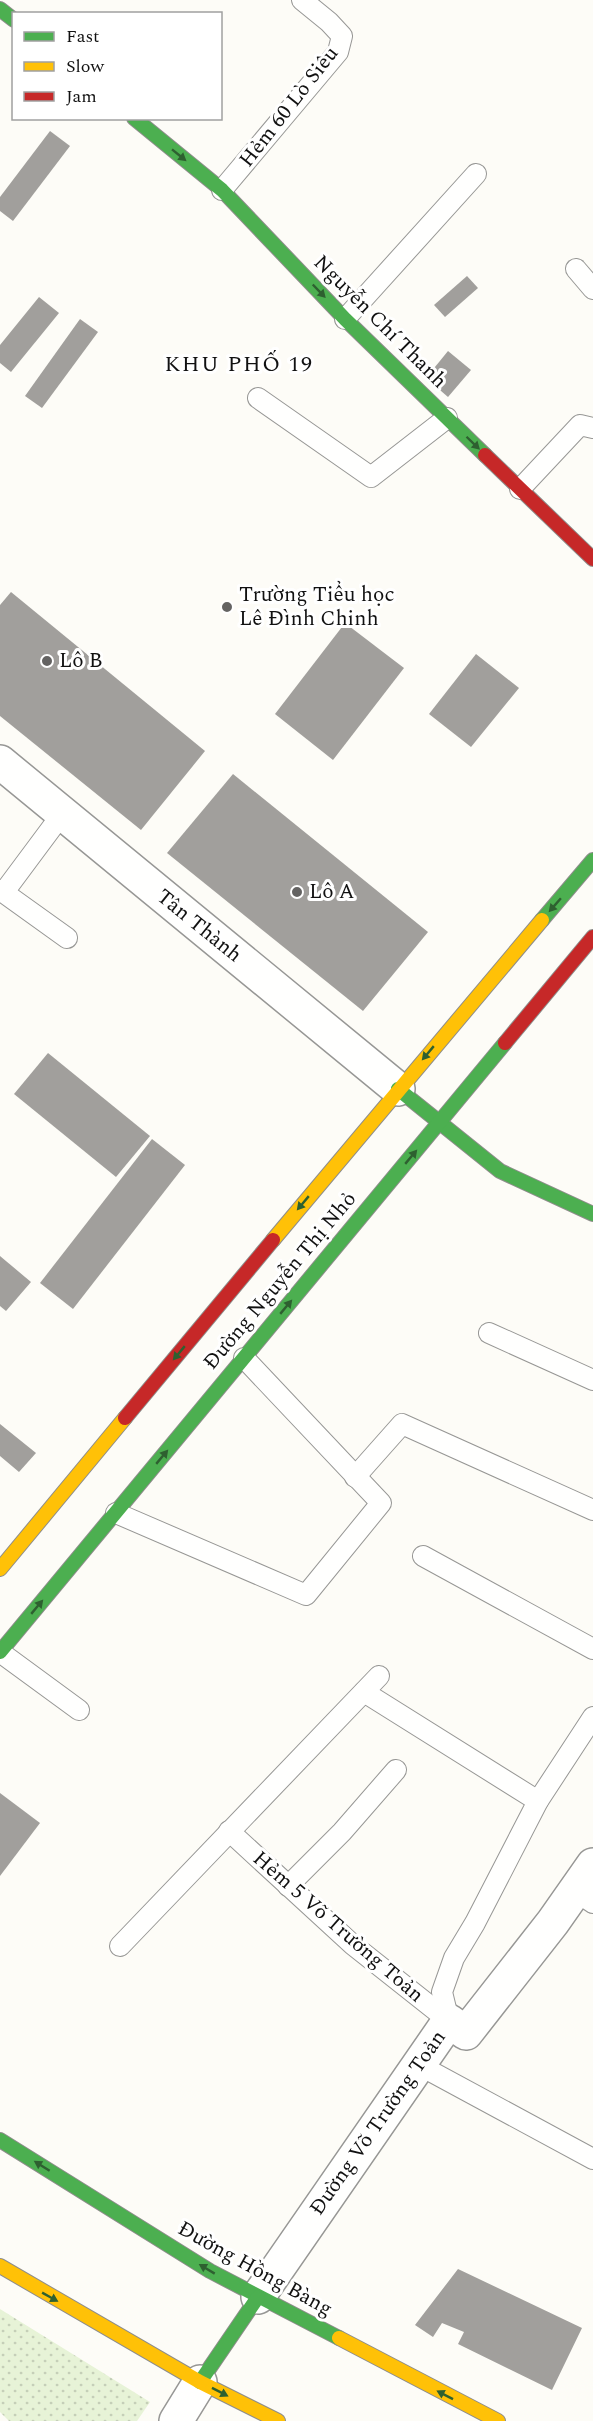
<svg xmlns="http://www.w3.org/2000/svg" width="593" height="2421" font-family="Spectral,serif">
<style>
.grass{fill:url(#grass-dots)}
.building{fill:#a19f9c}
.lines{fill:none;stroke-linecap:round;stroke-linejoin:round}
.lane-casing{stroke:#979795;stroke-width:22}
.street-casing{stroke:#979795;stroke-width:36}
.fast-casing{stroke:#8e8d8b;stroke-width:16}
.slow-casing{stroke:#8e8d8b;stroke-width:16}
.jam-casing{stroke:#8e8d8b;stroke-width:16}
.lane{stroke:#fffffe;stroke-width:20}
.street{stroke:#fffffe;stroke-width:33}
.fast{stroke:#4caf50;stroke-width:14}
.slow{stroke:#ffc107;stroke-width:14}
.jam{stroke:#c62828;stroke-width:14}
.oneway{fill:#2e6030}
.poi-dot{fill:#646362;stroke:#fff;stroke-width:2}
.labels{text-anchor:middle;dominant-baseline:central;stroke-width:6;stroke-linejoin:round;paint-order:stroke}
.street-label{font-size:21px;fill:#111;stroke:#fff}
.poi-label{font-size:21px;fill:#111;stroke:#fff;text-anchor:start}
.neighbourhood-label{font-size:22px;letter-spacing:1.5px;fill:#111;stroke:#fff}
</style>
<defs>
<pattern id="grass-dots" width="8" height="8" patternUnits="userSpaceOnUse" patternTransform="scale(1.5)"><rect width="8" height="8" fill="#e7f3d7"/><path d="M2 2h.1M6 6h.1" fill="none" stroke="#c5cfb8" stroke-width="1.8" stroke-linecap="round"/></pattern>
</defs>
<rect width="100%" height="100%" fill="#fdfcf7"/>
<path class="grass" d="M0 2309 150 2402 137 2421H9L0 2412Z"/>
<g class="building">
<path d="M50 131 70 146 13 221 0 211V197Z"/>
<path d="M467 276 478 288 445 317 434 305Z"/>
<path d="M39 297 59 313 11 372 0 363V345Z"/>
<path d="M80 319 98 332 42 408 25 396Z"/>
<path d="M448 351 471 370 448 397 426 378Z"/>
<path d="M11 592 205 751 141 830 0 716V605Z"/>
<path d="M345 623 404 668 333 760 275 714Z"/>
<path d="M476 654 519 688 471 747 429 714Z"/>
<path d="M233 774 428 932 363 1011 167 853Z"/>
<path d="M48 1053 150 1136 116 1177 14 1094Z"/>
<path d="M152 1139 185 1165 73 1309 40 1283Z"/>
<path d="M0 1256 31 1282 6 1311 0 1306Z"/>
<path d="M0 1424 36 1453 19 1472 0 1456Z"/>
<path d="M0 1793 40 1823 0 1876Z"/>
<path d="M458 2269 582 2328 552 2390 458 2344 464 2332 442 2323 433 2337 415 2325Z"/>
</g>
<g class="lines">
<defs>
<g id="lane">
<path d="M222 190 338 52 342 36 329 22 302 0"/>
<path d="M576 269 593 289"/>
<path d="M345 319 476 174"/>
<path d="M258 398 371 477 447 418"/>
<path d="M520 489 580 425 593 428"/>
<path d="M0 890 67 938"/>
<path d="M4 892 62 814"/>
<path d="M489 1333 593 1380"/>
<path d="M355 1477 402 1424 593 1510"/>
<path d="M116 1513 306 1595 381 1503 244 1358"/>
<path d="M423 1556 593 1649"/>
<path d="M0 1652 79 1710"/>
<path d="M364 1692 538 1801"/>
<path d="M229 1831 353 1945 449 2021"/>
<path d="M288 1886 342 1832 396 1770"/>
<path d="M575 1891 593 1903"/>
<path d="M120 1946 379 1676"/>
<path d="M449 2021 442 1992 454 1958 475 1923 538 1801 593 1717"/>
<path d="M419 2065 593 2159"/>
</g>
<g id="street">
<path d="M0 762 398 1089"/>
<path d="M258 2297 449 2021 466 2033 553 1922 593 1865"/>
<path d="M176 2421 200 2382"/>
</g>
<g id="fast">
<path d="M0 9 14 20"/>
<path d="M134 118 222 190 345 319 485 455"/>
<path d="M542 920 593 860"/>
<path d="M398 1089 500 1171 593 1214"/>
<path d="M0 1652 505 1043"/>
<path d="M0 2140 210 2271 339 2338"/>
<path d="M200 2382 258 2297"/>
</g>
<g id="slow">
<path d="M273 1240 542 920"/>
<path d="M0 1569 125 1418"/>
<path d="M0 2266 200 2382 278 2421"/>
<path d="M339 2338 498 2421"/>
</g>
<g id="jam">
<path d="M485 455 593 559"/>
<path d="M505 1043 593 937"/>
<path d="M125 1418 273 1240"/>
</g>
</defs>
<use href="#lane" class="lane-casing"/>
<use href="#street" class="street-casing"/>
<use href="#fast" class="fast-casing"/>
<use href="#slow" class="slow-casing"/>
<use href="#jam" class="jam-casing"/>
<use href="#lane" class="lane"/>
<use href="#street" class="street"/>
<use href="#fast" class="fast"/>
<use href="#slow" class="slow"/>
<use href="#jam" class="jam"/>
</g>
<defs><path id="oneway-solid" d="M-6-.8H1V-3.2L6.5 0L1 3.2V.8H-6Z" transform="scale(1.5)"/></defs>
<g class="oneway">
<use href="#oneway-solid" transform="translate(179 155) rotate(39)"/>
<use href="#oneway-solid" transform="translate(319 291) rotate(46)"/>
<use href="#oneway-solid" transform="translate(473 443) rotate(44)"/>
<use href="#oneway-solid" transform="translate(555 905) rotate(131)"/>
<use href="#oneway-solid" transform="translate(428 1053) rotate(130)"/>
<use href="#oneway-solid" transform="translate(411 1157) rotate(-50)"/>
<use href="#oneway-solid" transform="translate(303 1203) rotate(130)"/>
<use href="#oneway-solid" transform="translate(286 1307) rotate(-50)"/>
<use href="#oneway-solid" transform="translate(179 1353) rotate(130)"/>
<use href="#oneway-solid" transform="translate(162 1457) rotate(-50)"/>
<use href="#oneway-solid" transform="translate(37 1607) rotate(-50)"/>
<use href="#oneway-solid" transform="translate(42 2166) rotate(-148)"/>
<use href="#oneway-solid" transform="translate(207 2269) rotate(-149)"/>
<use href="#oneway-solid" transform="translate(50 2297) rotate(29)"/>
<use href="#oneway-solid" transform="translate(220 2392) rotate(27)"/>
<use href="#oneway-solid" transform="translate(445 2395) rotate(-153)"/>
</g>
<g class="poi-dot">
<circle cx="227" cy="607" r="6"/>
<circle cx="47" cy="661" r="6"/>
<circle cx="297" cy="892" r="6"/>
</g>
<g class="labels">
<g class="street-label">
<text transform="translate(289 107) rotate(-52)">Hẻm 60 Lò Siêu</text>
<text transform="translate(380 322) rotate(45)">Nguyễn Chí Thanh</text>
<text transform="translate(199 926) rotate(39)">Tân Thành</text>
<text transform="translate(280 1281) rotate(-50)">Đường Nguyễn Thị Nhỏ</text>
<text transform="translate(338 1927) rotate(41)">Hẻm 5 Võ Trường Toản</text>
<text transform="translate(378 2123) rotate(-55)">Đường Võ Trường Toản</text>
<text transform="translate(255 2269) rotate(29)">Đường Hồng Bàng</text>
</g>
<g class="poi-label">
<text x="239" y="595">Trường Tiểu học<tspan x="239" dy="24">Lê Đình Chinh</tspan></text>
<text x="59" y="661">Lô B</text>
<text x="309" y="892">Lô A</text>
</g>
<g class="neighbourhood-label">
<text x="239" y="364">KHU PHỐ 19</text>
</g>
</g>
<rect x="12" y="12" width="210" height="108" fill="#ffffff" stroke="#a0a0a0" stroke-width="1.5"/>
<rect x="24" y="32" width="30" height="9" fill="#4caf50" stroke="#a0a0a0" stroke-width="1.5"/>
<text x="66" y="42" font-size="18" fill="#111111">Fast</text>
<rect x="24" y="62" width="30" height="9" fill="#ffc107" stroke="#a0a0a0" stroke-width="1.5"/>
<text x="66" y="72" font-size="18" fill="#111111">Slow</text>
<rect x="24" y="92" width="30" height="9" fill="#c62828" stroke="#a0a0a0" stroke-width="1.5"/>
<text x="66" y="102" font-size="18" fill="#111111">Jam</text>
</svg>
